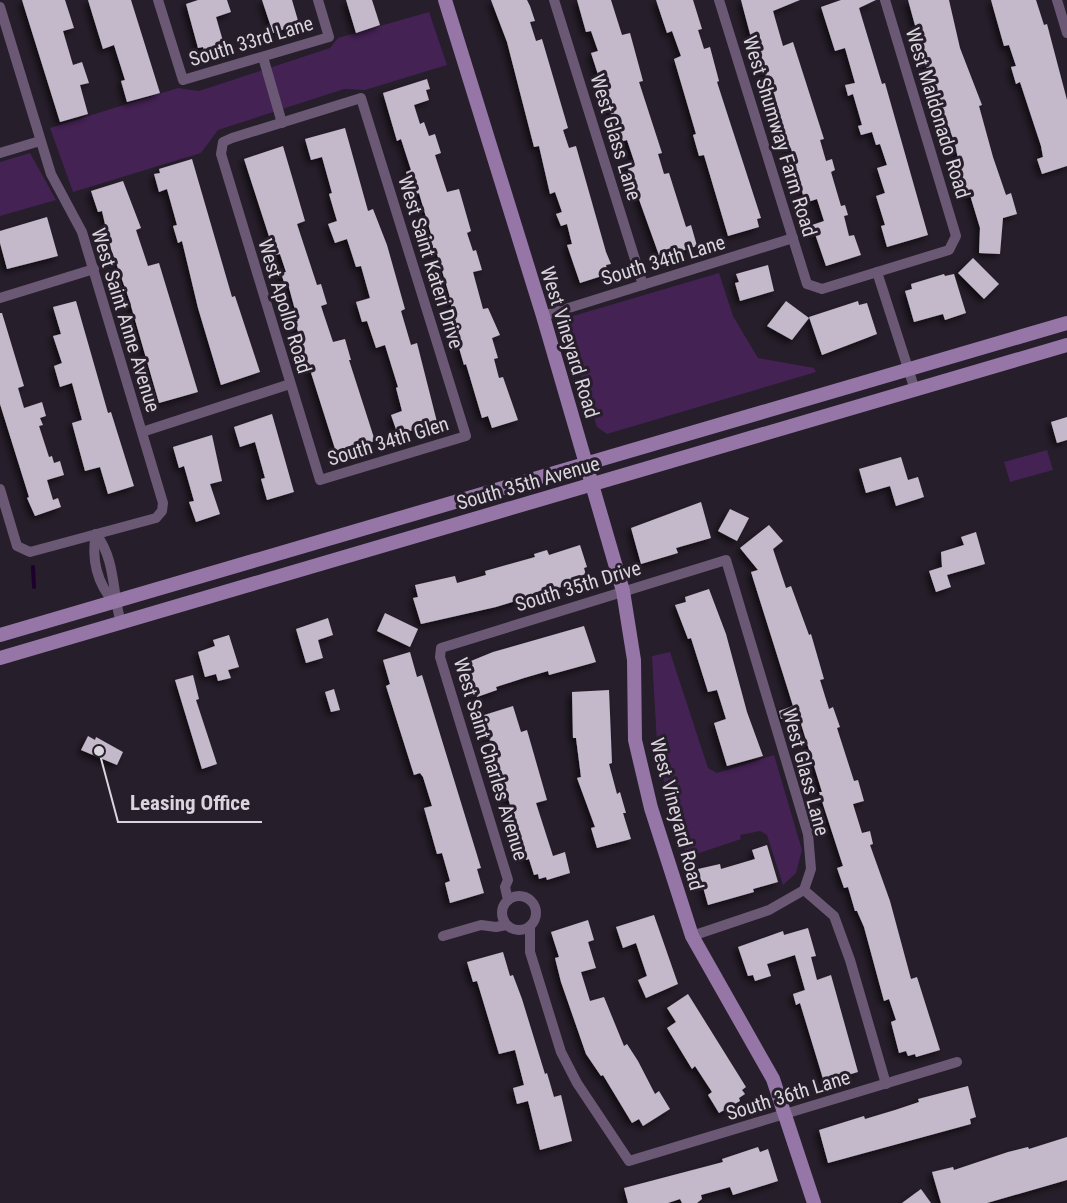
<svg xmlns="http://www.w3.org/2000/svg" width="1067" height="1203" font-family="'Roboto Condensed',sans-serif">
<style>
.green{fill:#442254}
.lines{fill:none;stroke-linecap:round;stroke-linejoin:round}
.stream{stroke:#1d002b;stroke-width:4}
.building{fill:#c4b9ca;filter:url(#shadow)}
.street{stroke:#6b5875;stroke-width:10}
.secondary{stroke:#9576a6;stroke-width:14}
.labels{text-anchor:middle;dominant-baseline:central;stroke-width:6;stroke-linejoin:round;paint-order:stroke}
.street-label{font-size:20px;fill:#dad5dd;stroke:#261e2a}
.leader{fill:none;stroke:#dad5dd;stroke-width:2}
.callout-dot{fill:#dad5dd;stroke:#261e2a;stroke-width:2}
.callout-label{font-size:21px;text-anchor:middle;font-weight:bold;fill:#dad5dd;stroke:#261e2a;stroke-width:6;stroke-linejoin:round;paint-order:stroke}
</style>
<defs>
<filter id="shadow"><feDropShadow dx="-3.5" dy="3.5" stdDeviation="3" flood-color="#0009"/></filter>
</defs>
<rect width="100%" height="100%" fill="#261e2a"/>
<g class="green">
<path d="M429 12 447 65 365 90 344 89 218 130 201 153 73 192 50 128 178 88 199 91 330 48 338 38Z"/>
<path d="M30 153 56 200 0 216V162Z"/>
<path d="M719 273 733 316 758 358 814 368 816 372 607 434 597 427 567 332 573 316Z"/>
<path d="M1047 450 1053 470 1010 482 1004 462Z"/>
<path d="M670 652 708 768 717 773 774 755 802 850 796 873 783 885 767 835 760 831 740 835 741 839 687 857 658 761 652 656Z"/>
</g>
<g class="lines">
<path class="stream" d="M33 567 34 587"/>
</g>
<g class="building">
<path d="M22 0H65L74 28 63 31 73 65 82 62 89 83 80 85 88 114 60 122Z"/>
<path d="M88 0H131L160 93 127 102 121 81 125 80 114 45 103 49Z"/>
<path d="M198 0H227L231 12 216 17 225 48 205 54 203 47 198 48 186 4Z"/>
<path d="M262 0H292L299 24 273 33Z"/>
<path d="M346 0H372L380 25 356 33Z"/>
<path d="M491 0H527L530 6 535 21 530 22 536 41 542 39 568 128 563 130 569 148 576 146 606 252 611 264 606 265 608 274 580 283 567 245 572 244 567 224 561 226 556 214 562 212 555 192 550 194 539 146 534 147 507 42Z"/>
<path d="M577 0H611L622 35 630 33 643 81 639 82 662 153 658 154 664 174 669 173 686 227 691 225 697 246 660 258 626 163 634 161 627 140 620 142 591 53 598 51 591 31 586 32Z"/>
<path d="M656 0H693L702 29 698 30 704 49 710 47 719 81 717 82 761 218 757 219 759 227 728 236 704 155 699 156 693 135 696 134 674 59 681 56 672 31 667 33Z"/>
<path d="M741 0H800L773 11 783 46 793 42 824 139 820 140 826 161 832 159 835 170 831 172 841 206 845 205 848 215 844 216 849 236 854 235 861 255 826 266 812 225 824 221 817 199 805 203 791 148 788 149 774 93 771 94 758 48 754 49Z"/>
<path d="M841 0H876L859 8 882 84 885 83 928 235 887 247 881 226 885 225 876 196 885 193 877 168 887 165 880 144 876 145 872 132 861 135 858 126 862 125 853 94 848 96 845 85 855 83 845 48 835 51 821 7Z"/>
<path d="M908 0H949L960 48 982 105 979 106 993 157 1006 195 1011 193 1017 214 1003 218 1000 254 979 253 980 228 970 195 967 196 954 141 929 76Z"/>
<path d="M991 0H1036L1044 25 1047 24 1067 100V166L1042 174 1037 159 1043 157 1041 146 1020 82 1016 84 1011 67 1016 66 1009 45 1004 46Z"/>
<path d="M427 79 430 89 426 90 429 100 414 105 420 124 424 122 429 136 435 134 441 153 435 155 447 192 459 189 471 231 467 233 473 251 476 250 482 270 473 272 483 309 488 308 500 335 492 338 498 358 494 359 499 378 503 377 518 420 492 428 488 416 482 418 466 364 464 365 451 320 454 319 449 294 437 254 432 256 425 236 431 234 419 193 413 195 406 172 411 170 401 139 397 141 383 93Z"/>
<path d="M345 128 368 211 373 209 387 245 405 309 401 311 411 345 417 343 437 422 398 435 391 415 402 411 396 388 398 387 385 345 376 348 367 321 362 322 356 302 370 298 361 266 356 267 347 239 335 243 328 224 337 221 329 194 332 193 322 157 311 160 305 139Z"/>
<path d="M283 146 305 221 297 224 317 285 321 284 327 304 321 306 333 342 345 339 351 360H349L375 441 336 452 295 322 298 321 288 284 285 285 281 273 286 272 280 254 275 255 244 159Z"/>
<path d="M192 159 232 297 235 296 260 372 221 385 198 308 182 241 178 243 173 226 177 225 167 189 159 192 154 174 160 173 159 169Z"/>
<path d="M123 181 141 228 136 230 148 266 159 263 198 392 159 403 129 299 110 246 102 211 98 212 91 191Z"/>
<path d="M47 217 58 256 7 269 0 243V231Z"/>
<path d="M973 258 999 284 984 299 958 273Z"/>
<path d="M768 265 774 291 740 301 735 283 739 282 736 274Z"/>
<path d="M944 274 945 276 954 274 966 313 945 320 943 314 914 322 905 291 912 289 911 284Z"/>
<path d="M76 301 108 413 111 412 134 486 108 494 100 467 85 471 72 423 82 420 72 383 60 387 54 366 62 363 53 336 61 334 53 307Z"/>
<path d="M786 301 809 318 792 340 767 326Z"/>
<path d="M858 301 859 305 867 303 877 334 822 355 809 317Z"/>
<path d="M0 313H2L24 386 18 388 24 408 42 402 46 416 40 418 43 425 39 426 49 457 52 456 54 463 60 461 64 475 47 480 53 500 58 498 61 507 35 516 27 498 29 497 0 404Z"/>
<path d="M272 414 294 492 267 500 261 479 265 478 255 442 240 447 234 427Z"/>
<path d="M1067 417V440L1057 443 1051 422Z"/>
<path d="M212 435 222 481 210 484 220 514 196 522 189 502 194 501 184 466 179 468 173 447Z"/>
<path d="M901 457 908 480 918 477 924 497 896 506 890 486 866 493 859 469Z"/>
<path d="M701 502 711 538 676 548 678 553 641 564 631 528Z"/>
<path d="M730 509 749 518 737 541 718 531Z"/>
<path d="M769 525 783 541 773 549 786 588 791 586 809 635 811 634 824 679 820 680 829 709 833 707 840 727 837 728 854 781 858 780 864 801 853 804 862 833 870 831 873 844 870 845 890 901 911 979 917 977 940 1050 916 1057 915 1054 908 1056 906 1051 899 1053 891 1022 896 1020 889 999 884 1001 864 927 857 911H855L848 887 844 888 837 868 843 866 819 792H822L798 714 781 719 779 711 793 706 751 572 758 570 740 548Z"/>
<path d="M976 532 985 564 947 575 951 587 936 592 929 571 942 567 941 552 964 545 961 537Z"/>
<path d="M580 545 587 567 584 568 587 579 496 607 421 624 413 598 418 597 415 585 455 576 457 583 486 575 485 571 535 557 534 554 547 550 549 555Z"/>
<path d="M709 589 726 634 747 712 763 756 727 766 714 723 726 719 717 690 708 692 691 638 688 639 675 605 686 602 685 597Z"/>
<path d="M385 613 418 629 410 647 377 631Z"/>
<path d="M328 618 333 635 318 640 323 658 306 663 296 629Z"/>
<path d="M584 626 596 662 549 675 548 671 524 678 496 687 497 690 477 697 466 663 493 652Z"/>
<path d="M229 635 239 667 228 670 231 678 218 681 216 674 205 677 198 652 215 646 213 640Z"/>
<path d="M410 652 417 677 422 675 481 868 477 869 484 893 450 903 445 883 450 881 442 853 437 854 424 808 432 806 423 777 420 773 414 775 386 686 390 684 383 660Z"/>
<path d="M193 675 199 699 196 700 217 764 202 769 175 680Z"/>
<path d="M334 689 340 710 331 712 325 692Z"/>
<path d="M609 690 612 763 609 764 617 794 620 792 626 813H623L631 839 597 848 591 828 595 827 577 778 581 777 576 738H573L572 692Z"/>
<path d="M513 706 521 732 527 730 547 800 536 803 553 856 565 852 570 873 547 880 546 877 539 879 538 874 534 875 529 859 526 860 497 760 481 716Z"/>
<path d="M88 736 95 740 96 737 123 752 117 765 81 750Z"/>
<path d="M767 845 778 882 753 889 754 892 708 905 698 869 720 864 721 869 755 859 752 850Z"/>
<path d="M654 915 678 984 646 998 638 980 647 976 636 943 623 948 616 927Z"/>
<path d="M588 920 594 940 588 942 596 968 581 972 590 1001 604 997 624 1046 627 1044 638 1061 655 1094 659 1091 670 1109 643 1126 639 1119 632 1123 603 1075 601 1076 586 1054 561 982 555 958 559 957 551 932Z"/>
<path d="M808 928 816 956 811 957 817 980 831 975 858 1072 824 1082 800 1003 796 1005 793 994 805 990 795 955 767 964 771 976 755 981 753 975 748 976 738 947 783 931 784 935Z"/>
<path d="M503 952 510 976 513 975 522 999 545 1074 547 1073 554 1097 561 1095 572 1141 540 1150 528 1101 517 1104 513 1088 524 1085 515 1050 499 1054 477 981 473 982 467 962Z"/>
<path d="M688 994 746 1087 742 1090 745 1094 739 1098 740 1101 719 1113 708 1095 712 1092 695 1066 692 1069 667 1028 676 1022 667 1008Z"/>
<path d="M968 1086 976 1117 970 1119 971 1124 828 1163 819 1130 864 1116 865 1119 895 1110 919 1102 918 1099Z"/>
<path d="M1067 1137V1180L987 1203H941L932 1172 953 1167 954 1170 1008 1152 1028 1147 1029 1149Z"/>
<path d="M758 1147 760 1152 768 1149 778 1181 733 1195 730 1187 701 1195 702 1199 697 1203H682L680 1199 668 1203H628L624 1188 723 1162 722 1159Z"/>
<path d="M921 1189 931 1203H902Z"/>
</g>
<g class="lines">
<g class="street">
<path d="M158 0 183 80 329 37 318 0"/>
<path d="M554 0 643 285"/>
<path d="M719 0 807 284 822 289 949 250 956 236 885 0"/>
<path d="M1057 0 1067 33"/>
<path d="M0 7 51 174 82 232 163 503 162 511 156 518 30 552 17 546 0 489"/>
<path d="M263 57 282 123"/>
<path d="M361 98 466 436 320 480 221 154 223 142 232 138Z"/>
<path d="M0 153 40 141"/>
<path d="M877 272 915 390"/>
<path d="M0 298 94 269"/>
<path d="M543 316 793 238"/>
<path d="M142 432 290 384"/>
<path d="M96 534C116 560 112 593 121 623"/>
<path d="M96 534C91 558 97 584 114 602"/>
<circle cx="519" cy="913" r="17"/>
<path d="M508 900 505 887 508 880 440 657 441 648 726 560 808 834 811 869 804 890 834 916 850 960 886 1084"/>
<path d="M530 927V952L561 1052 577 1083 629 1161 957 1062"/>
<path d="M443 936 481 925 496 927 506 925"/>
<path d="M692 936 769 910 804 890"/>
</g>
<g class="secondary">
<path d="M445 0 543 316 623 591 634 660 635 740 651 808 692 936 773 1079 814 1203"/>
<path d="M0 635 1067 323"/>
<path d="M0 658 1067 345"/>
</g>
</g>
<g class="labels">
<g class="street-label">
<text transform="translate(251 41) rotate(-17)">South 33rd Lane</text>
<text transform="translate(938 113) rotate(73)">West Maldonado Road</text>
<text transform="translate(780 136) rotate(73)">West Shumway Farm Road</text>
<text transform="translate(616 137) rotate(73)">West Glass Lane</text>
<text transform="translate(663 260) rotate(-17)">South 34th Lane</text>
<text transform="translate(431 262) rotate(73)">West Saint Kateri Drive</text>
<text transform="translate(285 306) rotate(73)">West Apollo Road</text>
<text transform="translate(126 320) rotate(73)">West Saint Anne Avenue</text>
<text transform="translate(570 342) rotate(73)">West Vineyard Road</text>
<text transform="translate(388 441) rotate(-17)">South 34th Glen</text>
<text transform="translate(528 483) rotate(-16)">South 35th Avenue</text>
<text transform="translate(578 586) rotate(-17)">South 35th Drive</text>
<text transform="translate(491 759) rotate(73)">West Saint Charles Avenue</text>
<text transform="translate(806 772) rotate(75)">West Glass Lane</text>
<text transform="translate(677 814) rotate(75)">West Vineyard Road</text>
<text transform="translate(788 1095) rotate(-17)">South 36th Lane</text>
</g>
</g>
<path class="leader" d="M99 751L118 822H262"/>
<circle class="callout-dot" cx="99" cy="751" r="6"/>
<g class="callout-label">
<text x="190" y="810">Leasing Office</text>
</g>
</svg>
